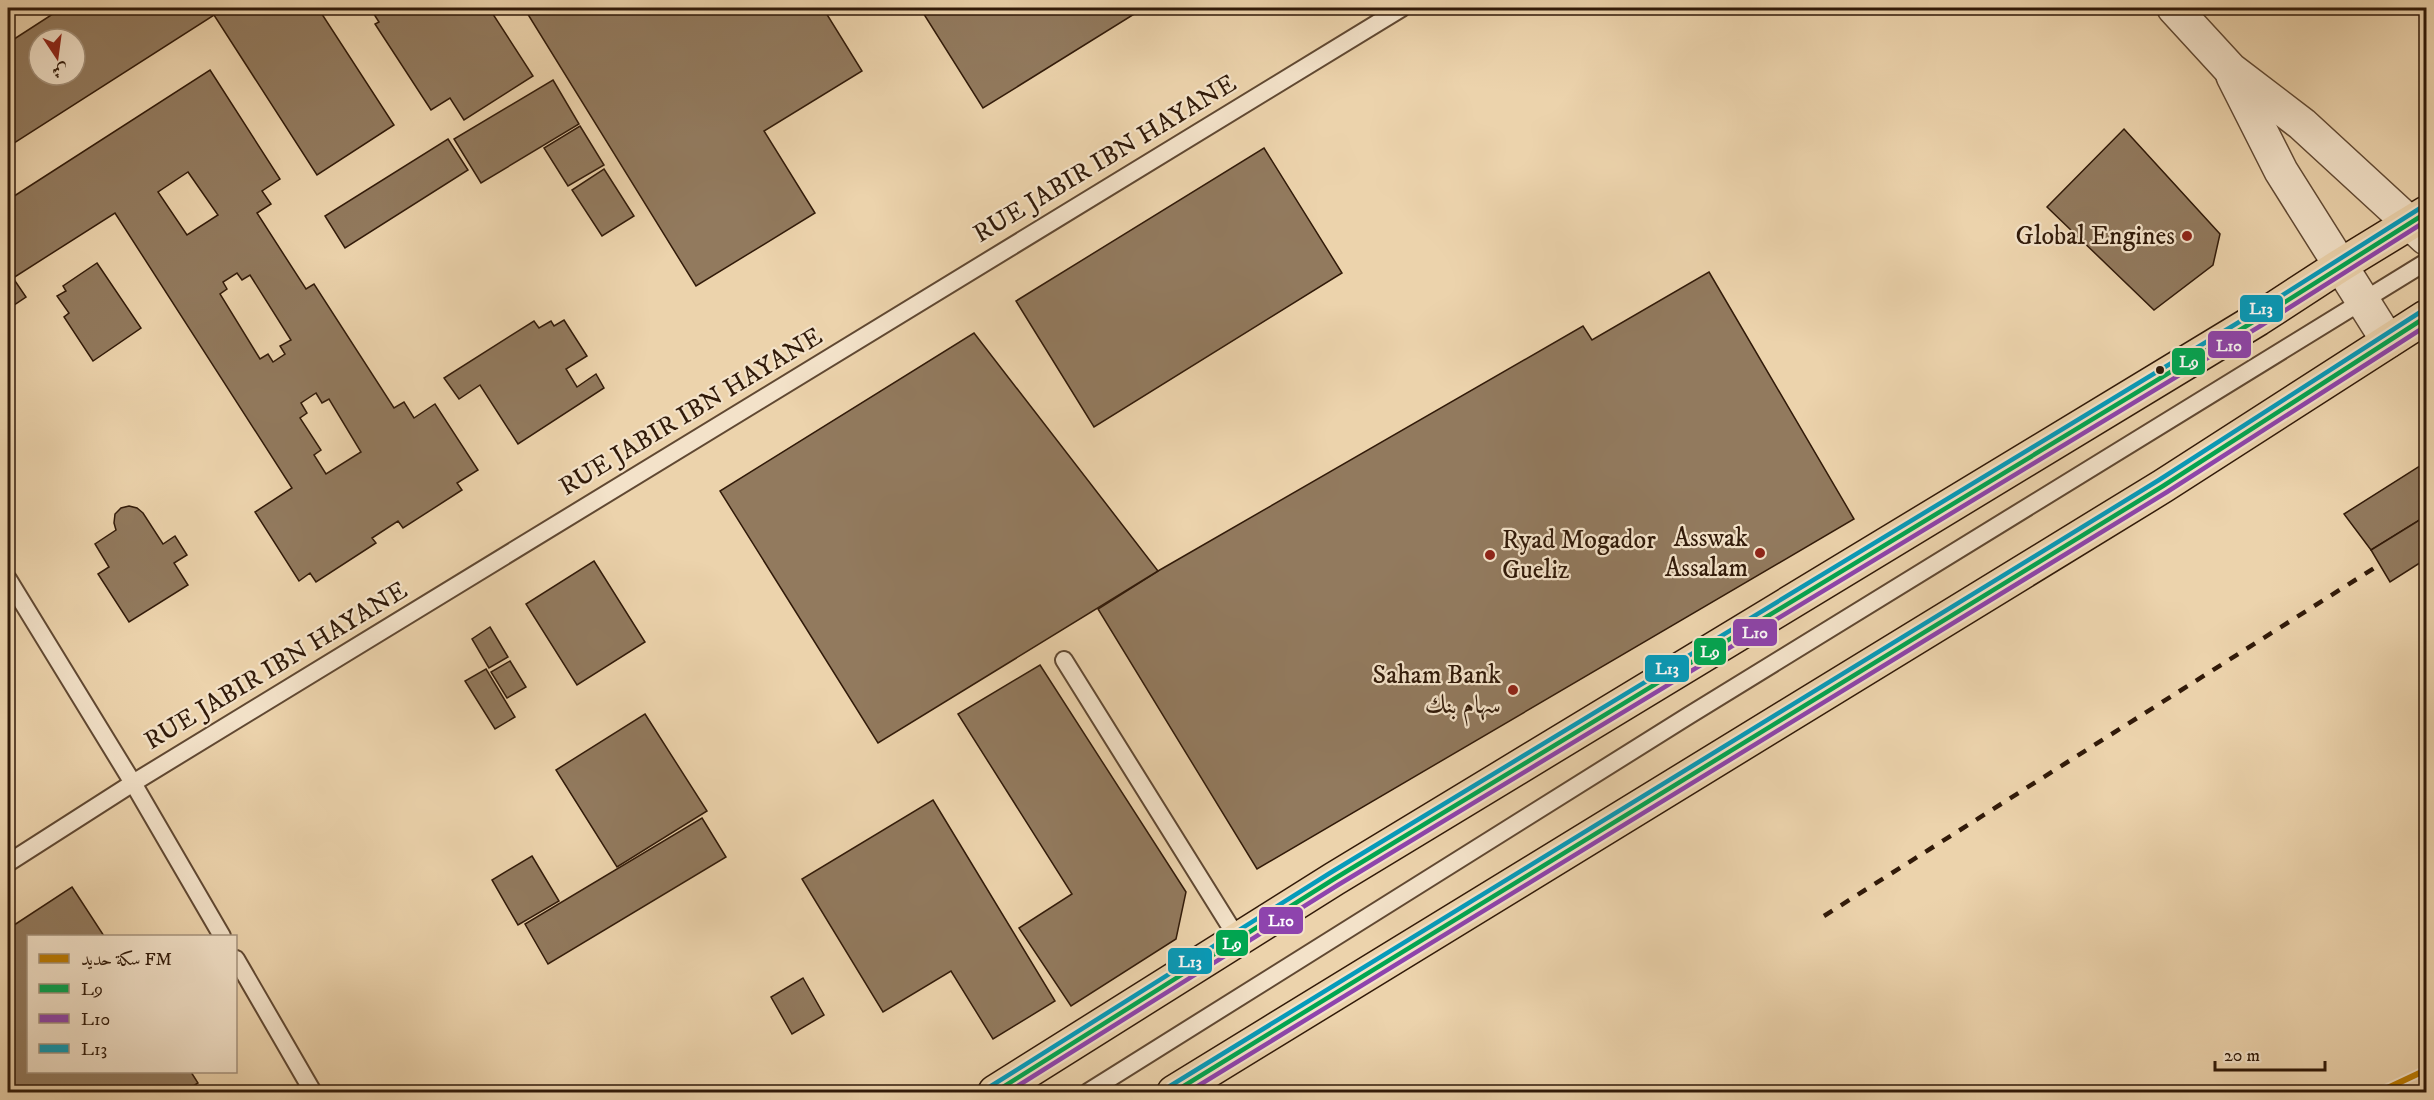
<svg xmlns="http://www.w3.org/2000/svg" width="2434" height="1100" font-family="'IM FELL DW Pica',Amiri,serif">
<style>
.building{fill:#927a5e;stroke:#311a09;stroke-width:1.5;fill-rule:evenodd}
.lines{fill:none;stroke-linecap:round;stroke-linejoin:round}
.service-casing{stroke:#604832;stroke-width:20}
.tertiary-casing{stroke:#604832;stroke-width:36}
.primary-casing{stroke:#311a09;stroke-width:36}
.service{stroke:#f3e2c9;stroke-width:16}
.tertiary{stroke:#f3e2c9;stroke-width:33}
.primary{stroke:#ecd3ac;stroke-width:33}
.rail{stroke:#311a09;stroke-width:4.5;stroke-dasharray:10 10;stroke-linecap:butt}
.bus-1-casing{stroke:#f3e2c9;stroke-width:9}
.bus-2-casing{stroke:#f3e2c9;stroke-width:9}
.bus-3-casing{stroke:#f3e2c9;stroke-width:9}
.bus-1{stroke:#00a651;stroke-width:4.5}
.bus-2{stroke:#8e44ad;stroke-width:4.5}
.bus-3{stroke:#059bba;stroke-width:4.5}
.rail-1-casing{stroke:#f3e2c9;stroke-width:10}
.rail-1{stroke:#bc7c03;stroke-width:6}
.poi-dot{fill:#8f2418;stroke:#f3e2c9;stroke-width:2}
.bus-dot{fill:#311a09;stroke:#f3e2c9;stroke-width:2}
.labels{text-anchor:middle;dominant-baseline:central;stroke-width:4.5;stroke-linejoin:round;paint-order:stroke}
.street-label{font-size:26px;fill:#311a09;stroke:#f3e2c9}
.poi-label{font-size:26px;fill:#311a09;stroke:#f3e2c9;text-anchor:end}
.line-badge{stroke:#f3e2c9;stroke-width:2}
.badge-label{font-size:16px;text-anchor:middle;font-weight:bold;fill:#fff}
</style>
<rect width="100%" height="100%" fill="#ecd3ac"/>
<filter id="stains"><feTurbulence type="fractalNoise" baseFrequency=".00333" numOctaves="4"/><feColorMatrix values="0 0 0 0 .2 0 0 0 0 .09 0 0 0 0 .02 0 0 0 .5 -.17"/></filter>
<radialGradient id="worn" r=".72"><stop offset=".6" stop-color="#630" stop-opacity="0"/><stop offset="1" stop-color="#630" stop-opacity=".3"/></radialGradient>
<g class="building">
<path d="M62 8H318L394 125 317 175 214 15 8 147V43ZM39 39H75V75H39Z"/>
<path d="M370 8H489L533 76 464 120 450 98 431 110 375 24 379 22Z"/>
<path d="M524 8H823L862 71 764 131 815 213 696 286Z"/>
<path d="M920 8H1144L983 108Z"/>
<path d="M210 70 280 179 262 191 271 204 257 213 306 289 314 284 394 408 404 402 414 418 435 404 478 470 457 483 462 490 403 528 398 521 372 538 376 543 316 582 310 573 299 581 255 512 292 488 115 213 13 278 26 297 8 309V200ZM188 172 218 215 187 235 158 192ZM237 273 242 280 250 275 291 340 280 346 285 354 273 362 268 354 260 359 220 294 227 289 223 282ZM316 393 322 403 329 399 361 452 326 474 314 455 321 450 300 418 307 413 301 403Z"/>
<path d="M553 80 579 124 481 183 454 139Z"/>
<path d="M580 126 604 165 568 186 544 148Z"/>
<path d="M2124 129 2220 234 2213 265 2154 310 2047 207Z"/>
<path d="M448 139 468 170 345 248 325 216Z"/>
<path d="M1264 148 1342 273 1094 427 1016 301Z"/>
<path d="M604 169 634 216 602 236 572 190Z"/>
<path d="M97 263 141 328 93 361 64 317 69 313 57 296 66 291 63 286Z"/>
<path d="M1709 272 1854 519 1257 869 1098 609 1158 571 1583 326 1592 340Z"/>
<path d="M564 320 587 356 566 369 577 387 596 374 604 388 518 444 480 385 459 399 444 378 534 321 539 328 551 321 554 326Z"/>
<path d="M974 333 1158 571 878 743 720 491Z"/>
<path d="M2426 462V516L2371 550 2344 514Z"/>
<path d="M129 506 137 508 143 513 163 544 175 536 187 555 174 563 188 585 129 622 98 574 109 567 95 544 116 530 114 523 115 514 121 508Z"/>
<path d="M2426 516V559L2390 582 2371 550Z"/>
<path d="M594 561 645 642 577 685 526 604Z"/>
<path d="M490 627 508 657 489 668 472 639Z"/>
<path d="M510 661 526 687 507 698 491 672Z"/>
<path d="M1040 665 1186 892 1176 939 1071 1006 1019 928 1072 894 958 714Z"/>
<path d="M486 669 515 717 495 729 465 681Z"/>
<path d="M645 714 707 811 617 867 556 770Z"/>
<path d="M933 800 1055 1001 993 1039 951 971 883 1012 802 879Z"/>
<path d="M702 818 726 857 548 964 525 924Z"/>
<path d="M532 856 559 901 518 925 492 880Z"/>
<path d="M72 887 104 936H28V1072H191L198 1083 184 1092H8V929Z"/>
<path d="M803 978 824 1015 792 1034 771 997Z"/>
</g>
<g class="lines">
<defs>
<g id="service">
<path d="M8 579 133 783 222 936"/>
<path d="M1064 660 1238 939"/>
<path d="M8 863 133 783 1402 8"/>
<path d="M236 959 313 1092"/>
<path d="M1088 1092 1688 716 2426 262"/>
</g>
<g id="tertiary">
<path d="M2174 8 2230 69 2302 124 2426 238"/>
<path d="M2233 76 2281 171 2388 341"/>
</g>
<g id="primary">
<path d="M995 1092 1334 879 2258 319 2341 265 2426 213"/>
<path d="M1174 1092 2163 486 2426 317"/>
</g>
</defs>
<use href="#service" class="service-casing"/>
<use href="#tertiary" class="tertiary-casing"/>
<use href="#primary" class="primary-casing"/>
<use href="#service" class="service"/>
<use href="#tertiary" class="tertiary"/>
<use href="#primary" class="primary"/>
<path class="rail" d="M1824 916 2379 565"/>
<defs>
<g id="bus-1">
<path d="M995 1092 1334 879 2258 319 2426 213"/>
<path d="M1174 1092 2163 486 2426 317"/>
</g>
<g id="bus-2">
<path d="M1008 1092 1338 885 2262 325 2426 221"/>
<path d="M1188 1092 2167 492 2426 326"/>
</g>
<g id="bus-3">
<path d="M991 1086 1330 873 2254 313 2422 207"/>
<path d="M1170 1086 2159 480 2422 311"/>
</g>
</defs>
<use href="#bus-1" class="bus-1-casing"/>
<use href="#bus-2" class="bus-2-casing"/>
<use href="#bus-3" class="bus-3-casing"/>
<use href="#bus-1" class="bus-1"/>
<use href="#bus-2" class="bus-2"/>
<use href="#bus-3" class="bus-3"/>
<defs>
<path id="rail-1" d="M2379 1092 2426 1070"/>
</defs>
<use href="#rail-1" class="rail-1-casing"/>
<use href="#rail-1" class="rail-1"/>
</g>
<g class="poi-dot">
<circle cx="2187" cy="236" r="6"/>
<circle cx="1760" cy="553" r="6"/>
<circle cx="1490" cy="555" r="6"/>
<circle cx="1513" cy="690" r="6"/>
</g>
<circle class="bus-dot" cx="2160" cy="370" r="5"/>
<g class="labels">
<g class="street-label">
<text transform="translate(1105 159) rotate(-31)">RUE JABIR IBN HAYANE</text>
<text transform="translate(691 412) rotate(-31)">RUE JABIR IBN HAYANE</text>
<text transform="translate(276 666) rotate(-31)">RUE JABIR IBN HAYANE</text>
</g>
<g class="poi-label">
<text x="2175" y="236">Global Engines</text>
<text x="1748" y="538">Asswak<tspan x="1748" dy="30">Assalam</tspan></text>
<text x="1502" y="540" text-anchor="start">Ryad Mogador<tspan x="1502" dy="30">Gueliz</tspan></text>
<text x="1501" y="675">Saham Bank<tspan x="1501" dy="30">سهام بنك</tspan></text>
</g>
</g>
<g class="line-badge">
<rect x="2239" y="294" width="45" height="29" rx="6" fill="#059bba"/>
<rect x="2207" y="330" width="45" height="29" rx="6" fill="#8e44ad"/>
<rect x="2171" y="347" width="35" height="29" rx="6" fill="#00a651"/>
<rect x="1732" y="618" width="46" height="29" rx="6" fill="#8e44ad"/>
<rect x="1693" y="637" width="34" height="29" rx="6" fill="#00a651"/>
<rect x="1644" y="654" width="46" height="29" rx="6" fill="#059bba"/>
<rect x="1258" y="906" width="46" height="29" rx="6" fill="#8e44ad"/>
<rect x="1215" y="929" width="34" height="28" rx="6" fill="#00a651"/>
<rect x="1167" y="947" width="46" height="28" rx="6" fill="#059bba"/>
</g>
<g class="badge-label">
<text x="2261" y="314">L13</text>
<text x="2229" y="351">L10</text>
<text x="2189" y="367">L9</text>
<text x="1755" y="638">L10</text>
<text x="1710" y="657">L9</text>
<text x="1667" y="674">L13</text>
<text x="1281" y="926">L10</text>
<text x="1232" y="949">L9</text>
<text x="1190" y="967">L13</text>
</g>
<rect width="2434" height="1100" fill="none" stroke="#ecd3ac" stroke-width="30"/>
<rect x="9" y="9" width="2416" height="1082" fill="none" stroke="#311a09" stroke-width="3"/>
<rect x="15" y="15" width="2404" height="1070" fill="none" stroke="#311a09" stroke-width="1.5"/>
<rect x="27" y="935" width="210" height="138" fill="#f3e2c9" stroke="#a5927c" stroke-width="1.5"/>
<rect x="39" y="954" width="30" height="9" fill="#bc7c03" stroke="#a5927c" stroke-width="1.5"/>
<text x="81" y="965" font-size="18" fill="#311a09">سكة حديد FM</text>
<rect x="39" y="984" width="30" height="9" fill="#00a651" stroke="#a5927c" stroke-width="1.5"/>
<text x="81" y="995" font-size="18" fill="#311a09">L9</text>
<rect x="39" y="1014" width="30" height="9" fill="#8e44ad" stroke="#a5927c" stroke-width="1.5"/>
<text x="81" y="1025" font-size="18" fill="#311a09">L10</text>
<rect x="39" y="1044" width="30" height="9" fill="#059bba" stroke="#a5927c" stroke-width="1.5"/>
<text x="81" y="1055" font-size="18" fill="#311a09">L13</text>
<g transform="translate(57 57) rotate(167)"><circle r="28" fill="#f3e2c9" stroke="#a5927c" stroke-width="1.5"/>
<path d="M0-4.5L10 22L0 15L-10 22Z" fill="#8f2418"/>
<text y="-9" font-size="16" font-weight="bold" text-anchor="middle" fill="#311a09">ش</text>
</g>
<path d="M2215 1061v9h110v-9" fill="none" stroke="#311a09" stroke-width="3"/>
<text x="2224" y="1061" font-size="18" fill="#311a09" stroke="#f3e2c9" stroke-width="4.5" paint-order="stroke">20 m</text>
<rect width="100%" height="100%" filter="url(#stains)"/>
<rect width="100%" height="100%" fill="url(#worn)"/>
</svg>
